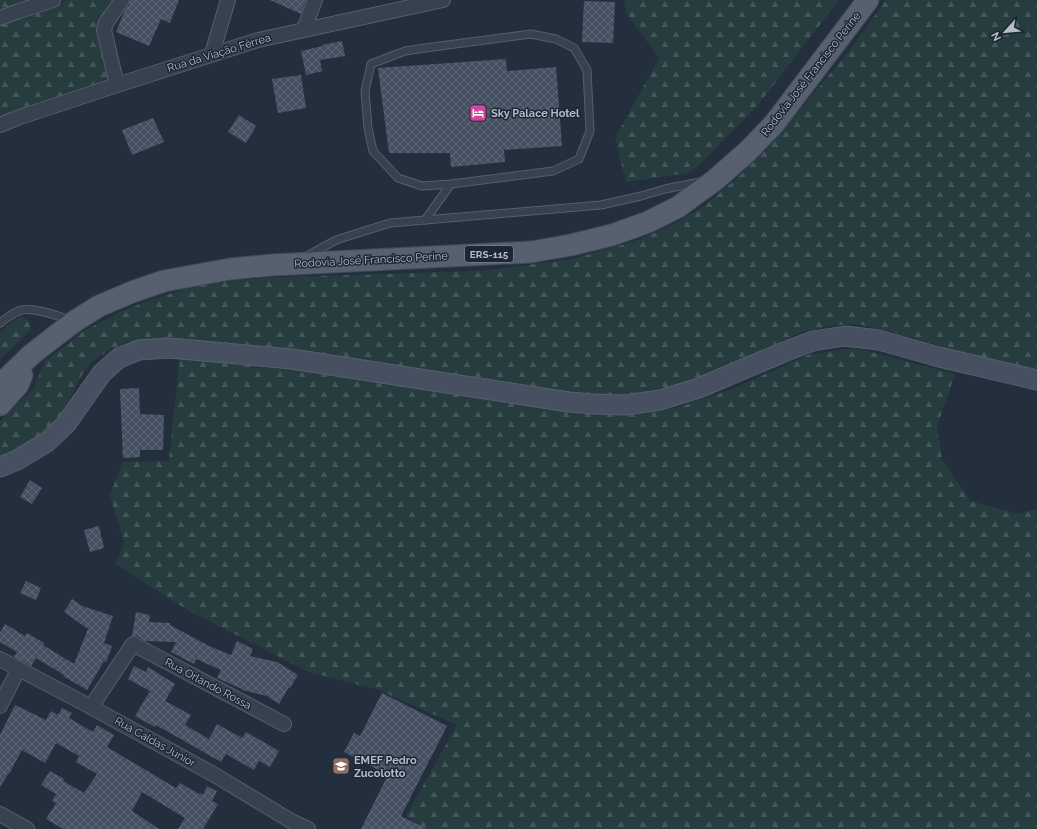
<svg xmlns="http://www.w3.org/2000/svg" width="1037" height="829" font-family="Raleway,sans-serif">
<style>
.forest{fill:url(#forest-firs)}
.building{fill:url(#building-cross-hatch)}
.lines{fill:none;stroke-linecap:round;stroke-linejoin:round}
.service-casing{stroke:#565f6c;stroke-width:9}
.minor-casing{stroke:#565f6c;stroke-width:16}
.secondary-casing{stroke:#565f6c;stroke-width:21}
.primary-casing{stroke:#414a57;stroke-width:23}
.service{stroke:#38414e;stroke-width:7}
.minor{stroke:#38414e;stroke-width:14}
.secondary{stroke:#465061;stroke-width:19}
.primary{stroke:#56606e;stroke-width:21}
.labels{text-anchor:middle;dominant-baseline:central;stroke-width:3;stroke-linejoin:round;paint-order:stroke}
.shield{fill:#1d2633;stroke:#878f9c;stroke-width:1}
.shield-label{font-size:10px;font-weight:bold;fill:#b4bcc9}
.street-label{font-size:11px;fill:#b4bcc9;stroke:#1d2633}
.poi-label{font-size:11px;font-weight:bold;fill:#b4bcc9;stroke:#1d2633;text-anchor:start}
</style>
<defs>
<pattern id="forest-firs" width="22" height="20" patternUnits="userSpaceOnUse"><rect width="22" height="20" fill="#263c3f"/><path d="M5 1l3.5 6h-7zM16 11l3.5 6h-7z" fill="#435659"/></pattern>
<pattern id="building-cross-hatch" width="8" height="8" patternUnits="userSpaceOnUse"><rect width="8" height="8" fill="#455162"/><path d="M0 0l8 8M0 8l8-8" fill="none" stroke="#5d6877"/></pattern>
</defs>
<rect width="100%" height="100%" fill="#242f3e"/>
<g class="forest">
<path d="M0 0H34L0 12Z"/>
<path d="M68 0H118L104 17 111 79 25 107 0 116V24L18 17 62 3Z"/>
<path d="M624 0H839L758 105 698 166 688 173 626 182 615 138 659 58 626 13Z"/>
<path d="M886 0H1037V370L970 354 889 331 857 324 834 325 803 332 706 376 676 386 624 395 569 393 392 364 150 339 131 342 109 350 91 362 82 375 61 417 43 437 0 462V421L33 389 45 361 69 343 82 332 120 312 153 299 179 291 204 285 241 280 283 277 480 271 527 265 572 259 605 250 638 240 674 224 707 204 740 175 771 145 851 48Z"/>
<path d="M21 316C28 319 30 322 31 330L0 359V333L15 319Z"/>
<path d="M849 348 864 350 955 374 937 427 942 460 971 501 1018 514 1037 509V829H416L419 824 406 816 457 725 379 690 309 672 189 611 116 564 124 542 110 495 123 462 169 461 180 355 304 369 585 411 619 414 646 413 679 407 732 389 808 355Z"/>
</g>
<g class="building">
<path d="M130 0H179L170 23 161 19 149 46 116 32 125 10 129 5Z"/>
<path d="M270 0H306L301 14Z"/>
<path d="M584 1 615 2 613 43 582 42Z"/>
<path d="M342 41 345 56 320 60 322 71 306 75 301 51 323 46 322 45Z"/>
<path d="M506 59 507 71 556 67 562 146 504 150 505 162 451 167 450 153H389L378 68Z"/>
<path d="M301 75 306 108 278 113 272 79Z"/>
<path d="M239 115 256 126 246 143 228 132Z"/>
<path d="M153 118 164 142 132 155 122 130Z"/>
<path d="M139 388 140 414 164 415 163 450H140V457L123 458 120 389Z"/>
<path d="M30 480 42 488 32 504 20 497Z"/>
<path d="M99 526 104 548 90 552 84 530Z"/>
<path d="M26 581 41 588 36 600 20 593Z"/>
<path d="M72 599 82 606 113 616 104 643 112 646 106 662 104 661 87 690 63 676 64 675 36 658 31 666 14 657 17 652 0 642V633L5 624 25 636 27 633 44 643 43 645 74 664 88 629 64 612Z"/>
<path d="M136 612 150 615 149 622 170 623V625L209 646 231 655 237 641 253 649 250 656 277 662 298 675 290 688 289 687 279 704 267 696 242 690V689L217 678 221 670 196 659 194 664 171 652 176 642 145 641 137 636H132Z"/>
<path d="M134 666 146 672 148 667 175 684 165 701 191 715 185 725 209 739 217 724 242 738 246 732 279 751 270 767 259 761 254 770 226 754 221 762 179 738 156 725 155 727 135 716 150 691 128 679Z"/>
<path d="M382 693 447 726 401 816 427 829H361L388 775 344 752 354 733 360 736Z"/>
<path d="M15 705 46 720 51 711 58 715 62 708 72 713 69 718 93 732 97 725 114 735 107 747 176 788 180 783 199 794 200 793 203 795 207 786 217 791 212 801 218 804 203 829H178L185 818 142 792 132 811 159 829H63L46 819 56 803 52 801 56 794 41 785 50 771 64 779 63 781 84 793 97 774 76 762 79 756 56 743 45 763 22 750 9 774H8L0 787V735Z"/>
</g>
<g class="lines">
<defs>
<g id="service">
<path d="M425 220 451 184 553 171 579 159 590 131 587 70 574 48 556 39 531 34 425 48 405 51 371 64 365 91 368 128 373 151 398 178 422 186 451 184"/>
<path d="M307 256 336 240 390 223 601 205 641 196 665 189 700 182"/>
<path d="M0 323C7 318 13 312 22 310 34 307 58 316 71 320"/>
</g>
<g id="minor">
<path d="M0 18 19 11 53 0"/>
<path d="M304 29 315 0"/>
<path d="M212 54 228 0"/>
<path d="M117 85 104 30 106 23 122 0"/>
<path d="M0 125 17 118 117 85 258 40 443 0"/>
<path d="M0 659 91 707 213 774 291 821 308 829"/>
<path d="M0 706 18 670"/>
<path d="M91 707 133 644 284 724"/>
<path d="M0 814 27 829"/>
</g>
<path id="secondary" d="M0 467 17 460 47 442 66 424 102 373 119 358 139 350 168 348 192 350 292 359 569 402 594 404 625 405 660 400 699 388 784 352 813 341 845 336 879 340 939 357 1037 380"/>
<g id="primary">
<path d="M0 385 32 354 54 337 75 321 99 306 132 292 164 281 230 269 272 265 531 252 571 245 612 235 648 222 678 207 715 180 748 151 774 124 868 0"/>
<path d="M0 405 18 385 22 375"/>
</g>
</defs>
<use href="#service" class="service-casing"/>
<use href="#minor" class="minor-casing"/>
<use href="#secondary" class="secondary-casing"/>
<use href="#primary" class="primary-casing"/>
<use href="#service" class="service"/>
<use href="#minor" class="minor"/>
<use href="#secondary" class="secondary"/>
<use href="#primary" class="primary"/>
</g>
<defs>
<symbol id="hotel-square" viewBox="-11 -11 22 22"><rect x="-9" y="-9" width="18" height="18" rx="4" fill="#d1479c" stroke="#1d2633"/><path d="M-6-4.5h1.5V1H6V5H4.5V3h-9V5H-6ZM-4 0a1.8 1.8 0 1 1 3.6 0ZM.5 0V-2.5h3Q6-2.5 6 0Z" fill="#fff"/></symbol>
<symbol id="school-square" viewBox="-11 -11 22 22"><rect x="-9" y="-9" width="18" height="18" rx="4" fill="#8d6e63" stroke="#1d2633"/><path d="M0-5L7-2L0 1L-7-2ZM-4 1L0 2.5L4 1V4Q0 6-4 4Z" fill="#fff"/></symbol>
</defs>
<g fill-rule="evenodd">
<use href="#hotel-square" x="468" y="103" width="20" height="20"/>
<use href="#school-square" x="331" y="756" width="20" height="20"/>
</g>
<g class="labels">
<rect class="shield" x="465" y="246" width="48" height="16" rx="3"/>
<g class="shield-label">
<text x="489" y="254">ERS-115</text>
</g>
<g class="street-label">
<text transform="translate(219 53) rotate(-17)">Rua da Viação Fêrrea</text>
<text transform="translate(811 74) rotate(-52)">Rodovia José Francisco Perine</text>
<text transform="translate(371 260) rotate(-3)">Rodovia José Francisco Perine</text>
<text transform="translate(208 684) rotate(28)">Rua Orlando Rossa</text>
<text transform="translate(155 742) rotate(29)">Rua Caldas Júnior</text>
</g>
<g class="poi-label">
<text x="491" y="113">Sky Palace Hotel</text>
<text x="354" y="760">EMEF Pedro<tspan x="354" dy="13">Zucolotto</tspan></text>
</g>
</g>
<g transform="translate(1005 32) rotate(243)" stroke="#1d2633" stroke-width="3" paint-order="stroke">
<path d="M0-3L7 15L0 10L-7 15Z" fill="#b4bcc9"/>
<text y="-6" font-size="11" font-weight="bold" text-anchor="middle" fill="#b4bcc9">N</text>
</g>
</svg>
